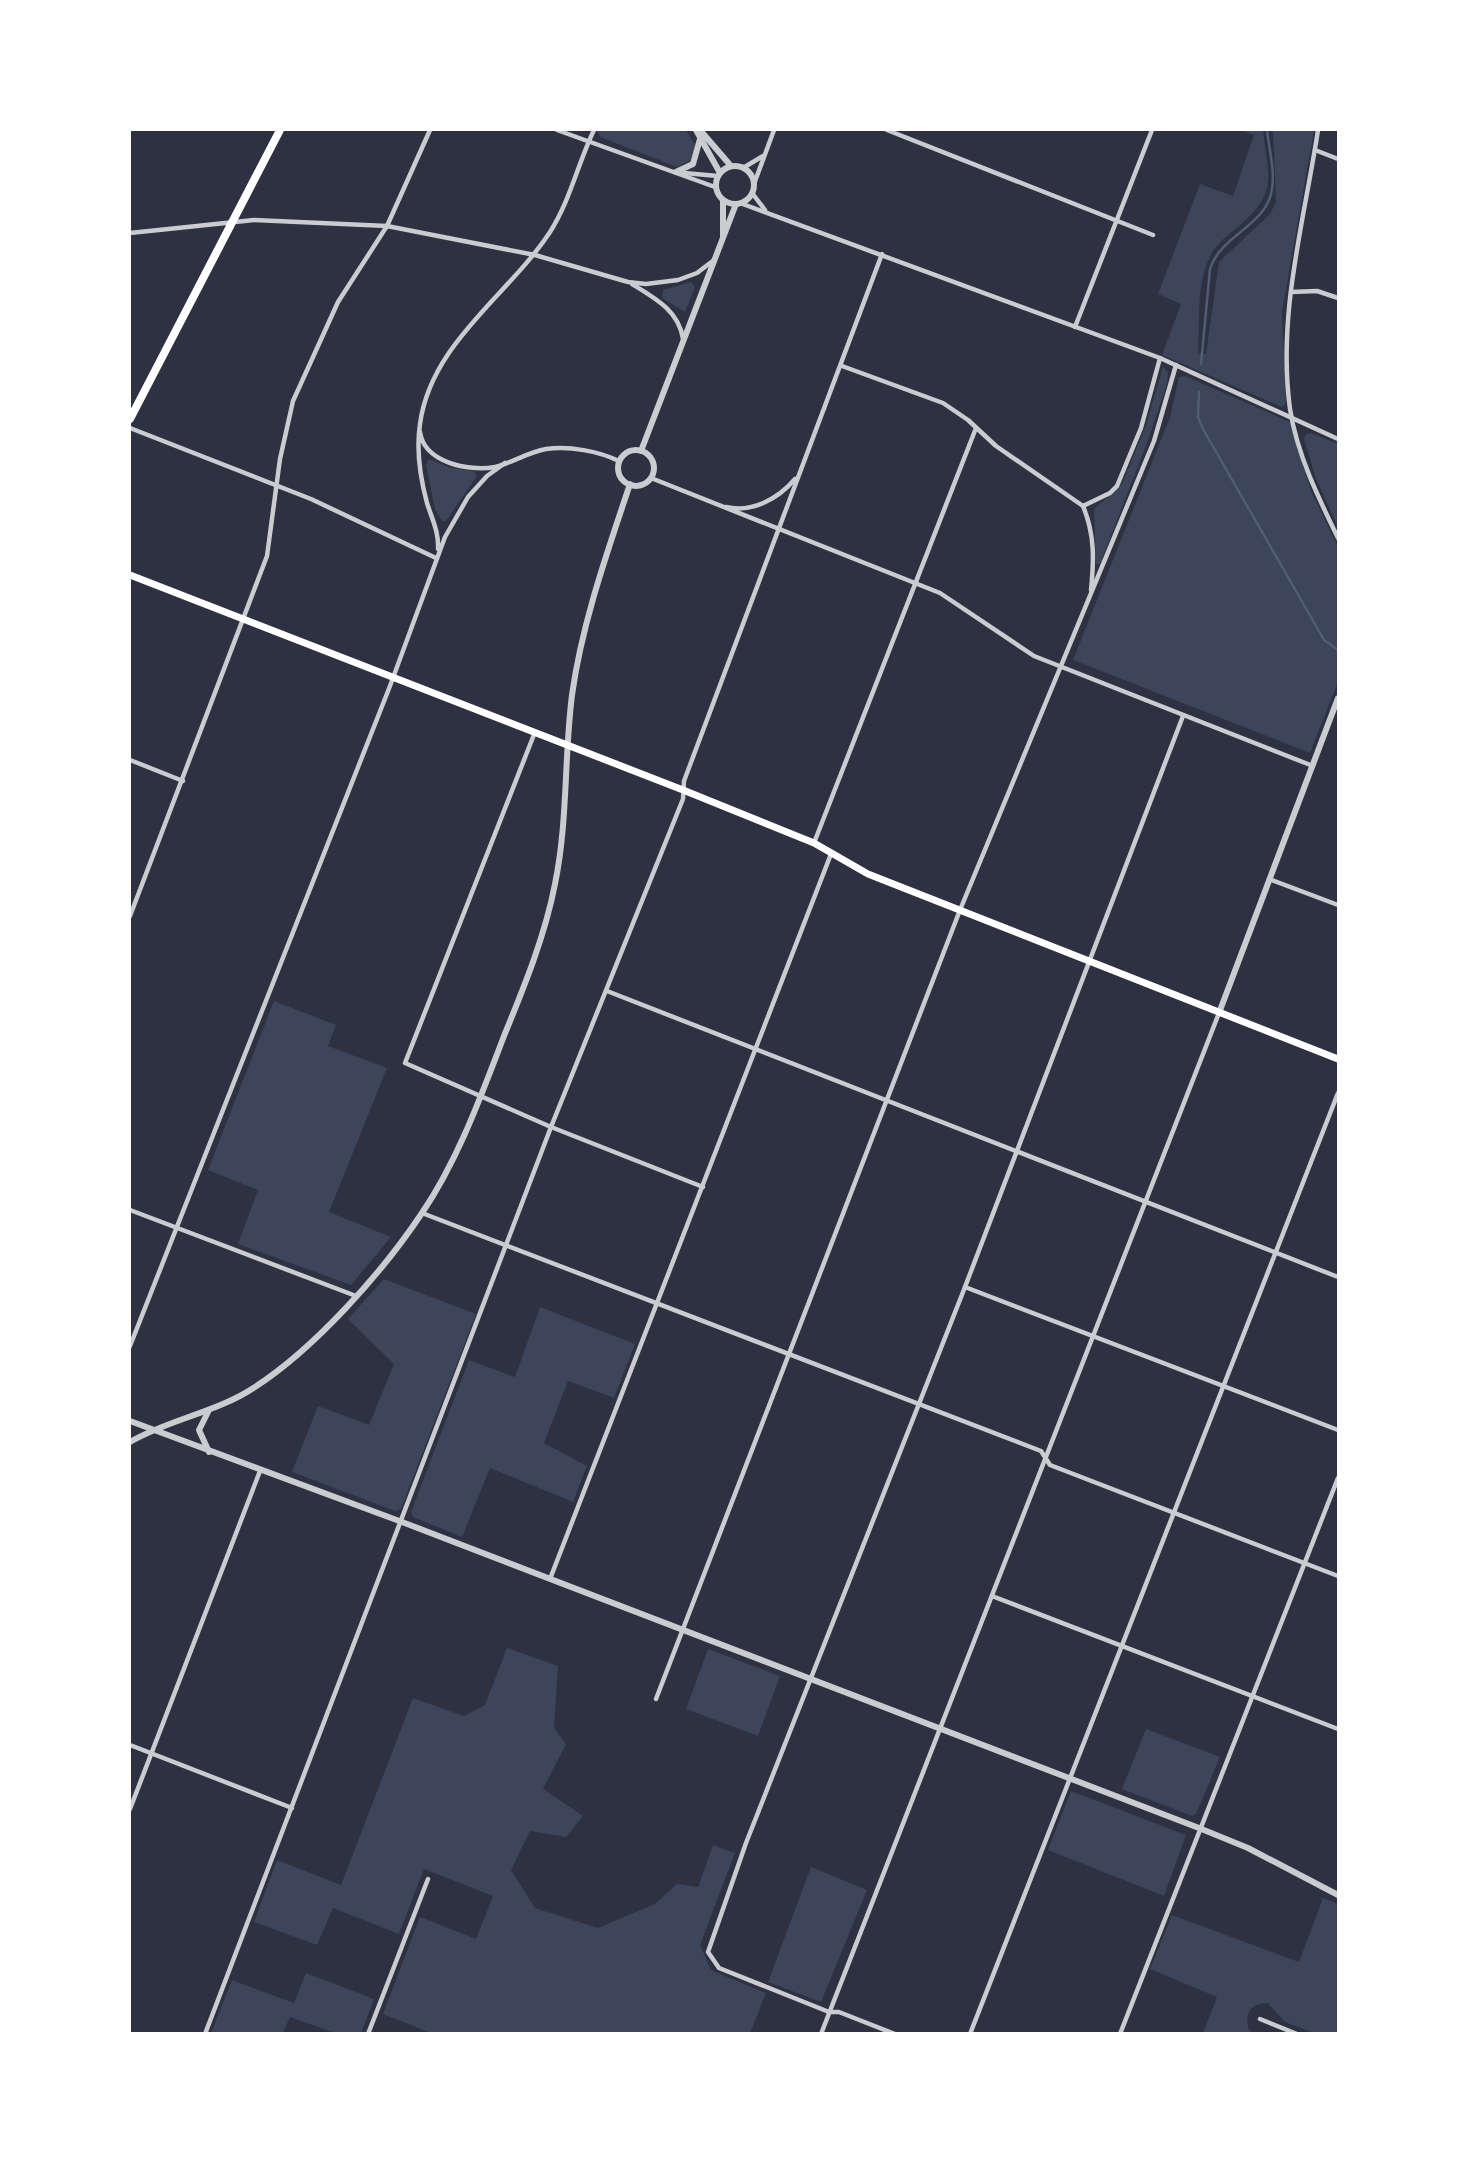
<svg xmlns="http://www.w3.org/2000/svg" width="1468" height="2163" font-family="'IBM Plex Serif',serif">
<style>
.green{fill:#3c4559}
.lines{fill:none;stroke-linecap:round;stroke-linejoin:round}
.stream{stroke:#4f5d75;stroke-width:2.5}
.minor{stroke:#caccd0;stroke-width:4.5}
.tertiary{stroke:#caccd0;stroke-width:6}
.secondary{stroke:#fff;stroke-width:7}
.primary{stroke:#fff;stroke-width:8}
</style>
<rect width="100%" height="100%" fill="#2d3142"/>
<g class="green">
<path d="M597 130H686L695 145 691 160 677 167 600 137Z"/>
<path d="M1241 130H1263C1268 177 1279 192 1239 226 1228 235 1216 244 1210 257 1196 284 1200 323 1198 353L1206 354 1219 262 1270 214 1276 202 1273 130H1314L1282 312 1286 403 1282 407 1162 355 1181 304 1158 294 1200 184 1233 196 1254 135Z"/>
<path d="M691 282 695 287 685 312 662 298 663 290Z"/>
<path d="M1163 367 1168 372 1167 384 1146 446 1100 564H1096L1094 509 1122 484 1146 425Z"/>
<path d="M1185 376 1290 422 1311 491 1338 547V682L1310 753 1073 660 1170 417 1179 377Z"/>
<path d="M1311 433 1338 444V527L1316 479 1304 439 1306 434Z"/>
<path d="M429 459 451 468 473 471 477 476 446 521H442L435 509 426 465Z"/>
<path d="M274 1001 336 1025 328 1046 387 1068 329 1212 391 1237 351 1285 238 1244 258 1190 208 1170Z"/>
<path d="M384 1279 476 1314 401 1509 395 1511 292 1472 318 1406 369 1425 394 1364 348 1319Z"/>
<path d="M540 1307 635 1344 614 1398 568 1381 544 1443 587 1466 573 1502 490 1468 462 1537 413 1517 411 1512 469 1360 515 1377Z"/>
<path d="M507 1648 558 1666 554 1728 566 1744 543 1789 583 1816 566 1837 530 1831 511 1870 535 1908 598 1928 655 1904 677 1884 698 1887 713 1845 735 1853 700 1945 711 1970 766 1993 750 2033H431L383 2014 420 1917 476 1939 493 1896 424 1869 399 1934 333 1908 317 1945 254 1922 277 1860 341 1885 413 1698 464 1716 485 1705Z"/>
<path d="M708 1649 780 1676 758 1736 686 1709Z"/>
<path d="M1146 1729 1220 1757 1196 1814 1192 1816 1122 1789Z"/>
<path d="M1071 1791 1186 1835 1164 1896 1048 1850Z"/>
<path d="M811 1867 867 1890 821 2002 768 1982Z"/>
<path d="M1323 1898 1338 1904V2033H1314L1285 2022 1268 2003C1250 2003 1244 2014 1249 2030L1254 2033H1203L1217 1997 1150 1969 1172 1915 1299 1962Z"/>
<path d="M306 1973 374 1999 361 2033H335L290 2017 283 2033H211L232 1980 294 2003Z"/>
</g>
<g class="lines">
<g class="stream">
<path d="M1201 364 1210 269C1221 234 1267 226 1272 189 1275 170 1269 149 1267 130"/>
<path d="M1199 392 1198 417 1203 429 1324 640 1338 650"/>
</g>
<g class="minor">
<path d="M557 130 715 187"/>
<path d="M887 130 1153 235"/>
<path d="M1318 130C1304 222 1277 315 1290 409 1297 454 1318 497 1338 538"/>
<path d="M1315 150 1338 159"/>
<path d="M743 168 763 156"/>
<path d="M684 173 718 176"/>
<path d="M754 184 774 130"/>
<path d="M752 193 765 210"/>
<path d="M740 203 1160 358 1338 439"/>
<path d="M130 233 254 220 387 226 535 255 628 282 646 284 678 280 697 273 714 260"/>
<path d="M632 284C655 298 679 311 683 339"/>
<path d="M1291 292 1317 291 1338 298"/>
<path d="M1075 327 1152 130"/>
<path d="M842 366 943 403 968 420 996 446 1083 506"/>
<path d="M130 428 311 499 436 558"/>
<path d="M420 432C424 462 468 472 495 467 512 463 528 452 546 449 570 446 598 451 619 461"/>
<path d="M651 478 940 593 1034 656 1313 766"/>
<path d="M1083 506 1110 493 1117 486 1141 428 1160 358"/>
<path d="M1083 506C1095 535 1094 560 1091 590"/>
<path d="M726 507C752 513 778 499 795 479"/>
<path d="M438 549C439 532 432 519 427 503 420 477 416 450 420 424 431 343 508 296 550 232 570 201 578 163 594 130"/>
<path d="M535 732 405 1063 551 1127 703 1187"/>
<path d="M130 760 183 781"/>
<path d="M814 843 976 428"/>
<path d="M1269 879 1338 905"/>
<path d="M130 916 267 556 280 459 293 401 338 302 387 226 430 130"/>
<path d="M607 991 1338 1277"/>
<path d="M130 1210 356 1296"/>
<path d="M422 1213 1041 1451 1050 1465 1338 1576"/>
<path d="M965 1287 1338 1430"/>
<path d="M130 1346 390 686 445 537 468 497 487 476 505 463"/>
<path d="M550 1579 831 854"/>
<path d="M992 1596 1338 1729"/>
<path d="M656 1699 960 910 1154 441 1176 365"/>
<path d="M130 1745 292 1808"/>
<path d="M130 1809 260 1471"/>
<path d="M1260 2019 1297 2034"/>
<path d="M205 2034 551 1127 683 799 684 781 882 254"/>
<path d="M368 2034 428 1879"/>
<path d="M821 2034 1219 1013"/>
<path d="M895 2034 839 2012H829L719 1968 708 1952 746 1843 965 1287 1183 716"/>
<path d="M970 2034 1338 1093"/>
<path d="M1120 2034 1338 1478"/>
</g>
<g class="tertiary">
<path d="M696 130 720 173"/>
<path d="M700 130 731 166"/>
<circle cx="735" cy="185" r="19"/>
<path d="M676 172 693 164 700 139"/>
<path d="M723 200V236"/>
<circle cx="636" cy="468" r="18"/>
<path d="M641 451 736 204"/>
<path d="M1219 1013 1338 698"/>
<path d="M208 1412 199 1430 209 1452"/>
<path d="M130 1421 402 1522 1199 1828 1248 1848 1338 1895"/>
<path d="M130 1442C169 1419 216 1413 255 1387 315 1348 382 1273 422 1213 458 1160 481 1096 504 1036 524 987 545 936 555 884 568 821 564 758 572 695 582 623 607 553 630 484"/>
</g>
<path class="secondary" d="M130 575 683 790 814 843 868 874 1338 1059"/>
<path class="primary" d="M130 419 280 130"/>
</g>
<rect width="1468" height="2163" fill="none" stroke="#ffffff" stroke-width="262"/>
</svg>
